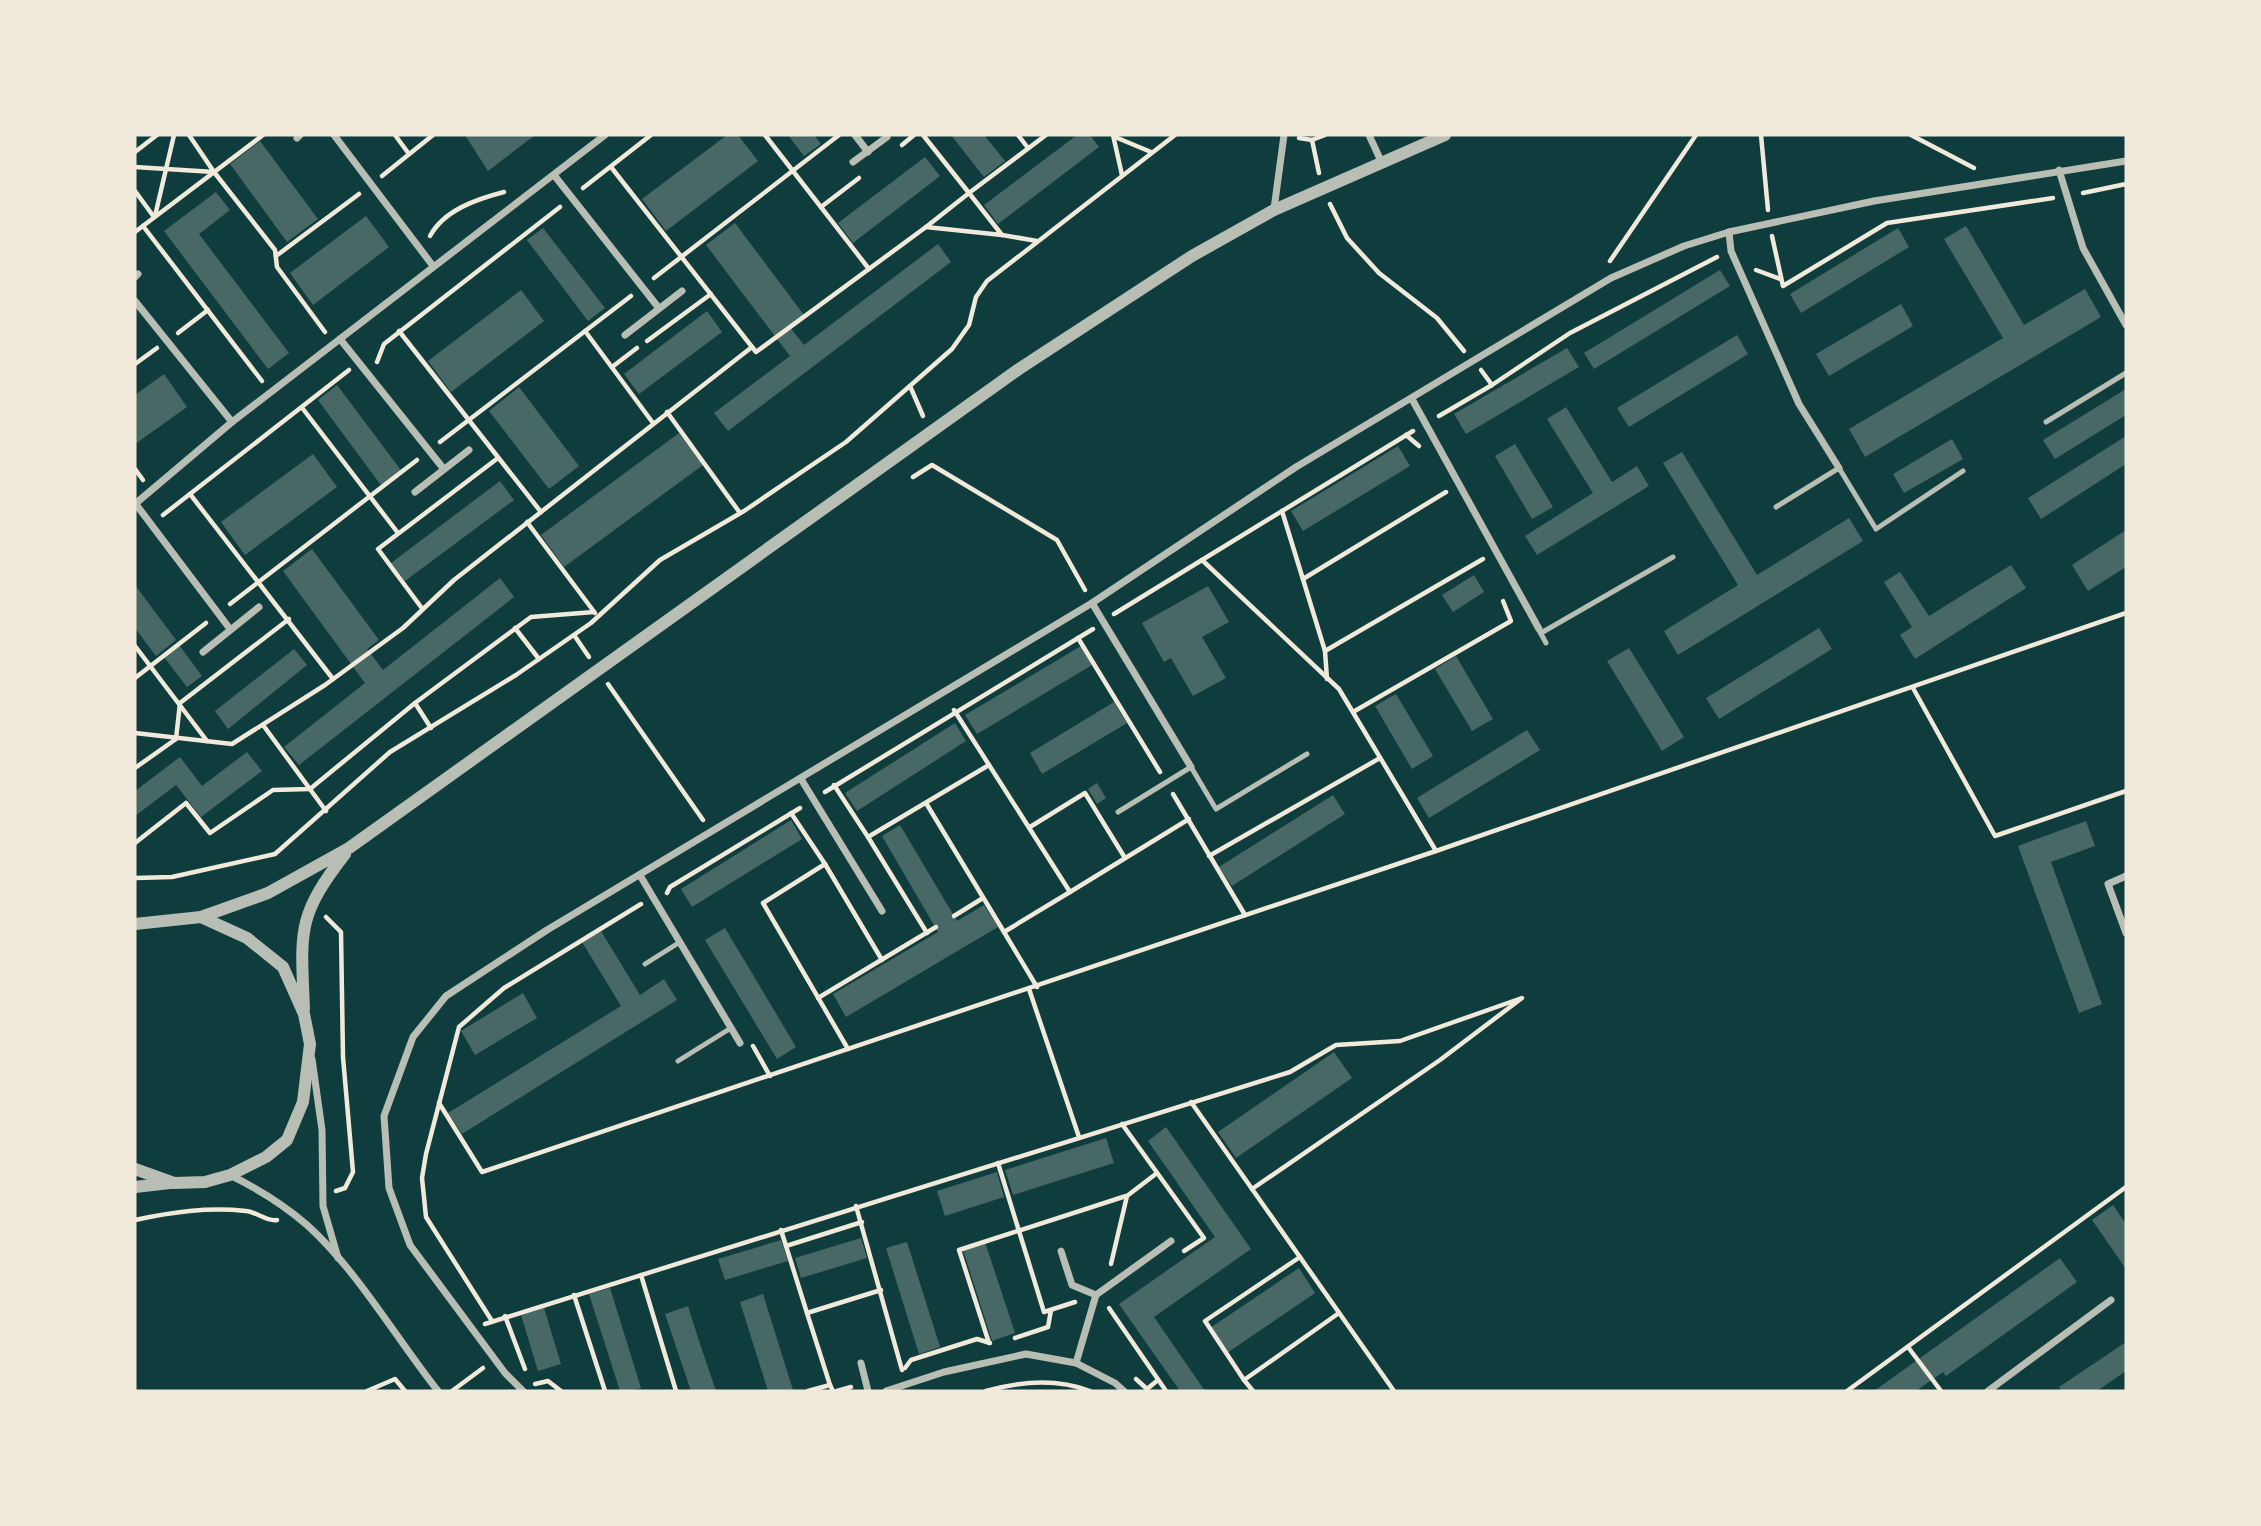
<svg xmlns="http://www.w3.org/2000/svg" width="2261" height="1526" font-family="Helvetica,sans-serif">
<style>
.building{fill:#486865}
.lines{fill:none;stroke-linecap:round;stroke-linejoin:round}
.path{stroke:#f1e9da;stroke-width:4.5}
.service{stroke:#b8beb3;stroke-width:5}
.minor{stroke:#b8beb3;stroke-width:7}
.tertiary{stroke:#b8beb3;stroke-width:12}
</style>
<rect width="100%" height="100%" fill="#0f3d3e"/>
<g class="building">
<path d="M465 135H535L488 171Z"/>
<path d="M727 135H738L758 161 666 231 642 199Z"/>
<path d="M788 135H814L821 144 804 156Z"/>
<path d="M951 135H984L1005 161 984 177Z"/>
<path d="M1077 135H1090L1099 147 998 224 984 205Z"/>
<path d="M260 141 318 219 287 242 230 164Z"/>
<path d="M925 157 940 176 853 243 838 223Z"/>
<path d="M216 192 230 210 199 234 289 353 268 369 164 231Z"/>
<path d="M366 216 389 247 313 305 290 273Z"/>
<path d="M735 223 804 315 789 326 804 345 938 244 951 262 728 431 714 413 790 356 706 245Z"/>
<path d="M1966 226 2024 325 2085 289 2101 317 1865 457 1849 429 2003 338 1944 239Z"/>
<path d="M543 228 605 308 588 321 527 240Z"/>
<path d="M1898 228 1909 247 1801 313 1790 294Z"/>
<path d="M1720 270 1730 286 1594 369 1584 353Z"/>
<path d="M521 290 544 321 451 392 428 361Z"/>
<path d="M1901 304 1913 326 1829 376 1816 354Z"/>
<path d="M707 311 722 332 639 394 624 374Z"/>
<path d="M1737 335 1748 354 1629 427 1617 408Z"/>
<path d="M1567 348 1579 367 1466 434 1454 414Z"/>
<path d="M164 374 187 407 135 444V395Z"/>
<path d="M337 385 403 473 383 488 318 400Z"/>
<path d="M519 387 579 466 549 489 489 411Z"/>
<path d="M2126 389V415L2055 459 2043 440Z"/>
<path d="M1566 407 1612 482 1637 466 1649 486 1537 555 1525 536 1593 493 1547 419Z"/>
<path d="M679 433 703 465 564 567 541 535Z"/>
<path d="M2126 436V464L2041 519 2028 498Z"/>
<path d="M1952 439 1963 459 1904 493 1893 474Z"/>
<path d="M1515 444 1553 507 1532 519 1495 456Z"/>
<path d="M1398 446 1410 466 1303 531 1291 511Z"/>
<path d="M1682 452 1757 575 1849 518 1863 541 1678 655 1664 631 1738 585 1663 463Z"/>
<path d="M313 454 337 487 245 555 221 522Z"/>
<path d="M500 481 514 500 405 581 391 563Z"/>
<path d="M2126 530V567L2088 591 2072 565Z"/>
<path d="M312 549 379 640 367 649 383 670 500 578 514 597 299 765 284 747 365 683 283 571Z"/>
<path d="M2011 565 2026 588 1915 659 1900 635 1912 627 1884 582 1900 572 1929 616Z"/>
<path d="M1474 575 1484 592 1453 612 1442 595Z"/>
<path d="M135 585 176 640 156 656 135 628Z"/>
<path d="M1208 586 1229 622 1202 637 1226 678 1193 696 1171 658 1164 662 1142 623Z"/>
<path d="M1819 628 1832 649 1719 719 1706 698Z"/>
<path d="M179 645 202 676 187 687 164 657Z"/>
<path d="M1081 646 1092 665 977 734 965 715Z"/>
<path d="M1629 648 1684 737 1662 751 1607 661Z"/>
<path d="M294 649 307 665 228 729 215 711Z"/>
<path d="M1456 656 1493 719 1472 731 1435 669Z"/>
<path d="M1396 694 1433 756 1412 769 1375 706Z"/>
<path d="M1114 702 1127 723 1042 774 1030 753Z"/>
<path d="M955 723 966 741 857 811 845 793Z"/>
<path d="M1527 730 1540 750 1429 818 1417 798Z"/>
<path d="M247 752 262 771 201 817 176 785 135 816V791L180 757 202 786Z"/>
<path d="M1097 783 1106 798 1097 804 1088 789Z"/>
<path d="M1333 795 1345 814 1232 886 1219 867Z"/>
<path d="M791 820 802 839 692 907 681 889Z"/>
<path d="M2086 821 2095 846 2051 862 2102 1004 2079 1013 2018 846Z"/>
<path d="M900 825 957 921 984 905 998 927 846 1017 833 994 938 932 882 836Z"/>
<path d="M725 928 796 1047 777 1059 705 940Z"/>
<path d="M601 931 640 995 664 979 677 1000 462 1134 448 1113 621 1006 582 942Z"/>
<path d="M523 993 537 1018 475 1055 461 1031Z"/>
<path d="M1334 1052 1352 1078 1236 1158 1218 1132Z"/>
<path d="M1166 1127 1251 1249 1154 1317 1205 1391H1180L1119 1304 1215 1237 1148 1141Z"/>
<path d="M1106 1138 1114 1163 1013 1195 1005 1170Z"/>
<path d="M997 1172 1004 1197 945 1216 937 1191Z"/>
<path d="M2113 1205 2126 1224V1269L2092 1220Z"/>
<path d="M861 1238 867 1258 801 1278 795 1258Z"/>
<path d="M781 1240 788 1261 725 1280 718 1259Z"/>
<path d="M907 1242 940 1347 919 1354 886 1248Z"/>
<path d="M985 1242 1015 1333 992 1341 963 1250Z"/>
<path d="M2060 1258 2077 1282 1946 1376 1943 1372 1916 1391H1874Z"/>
<path d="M1299 1268 1315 1293 1227 1353 1210 1328Z"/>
<path d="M610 1288 641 1388 631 1391H620L589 1294Z"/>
<path d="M763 1294 793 1390 789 1391H768L740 1302Z"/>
<path d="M688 1306 699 1341 716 1391H691L665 1314Z"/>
<path d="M544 1308 561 1364 538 1371 521 1315Z"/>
<path d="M2126 1342V1371L2097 1391H2062L2059 1387Z"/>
</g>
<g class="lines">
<g class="path">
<path d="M189 135 214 172 275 250 277 267 325 332"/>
<path d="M395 135 409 154"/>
<path d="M765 135 869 269"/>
<path d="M923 135 969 193 926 227 1002 235"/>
<path d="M1018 135 1028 148"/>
<path d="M1113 135 1122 175"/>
<path d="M1761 135 1768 210"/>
<path d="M1911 135 1974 168"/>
<path d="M1115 137 1151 152"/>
<path d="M1299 138 1312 140 1325 135"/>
<path d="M1312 140 1319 173"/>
<path d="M902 145 914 135"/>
<path d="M135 152 157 135"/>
<path d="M135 167 214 172"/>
<path d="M611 167 756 352 926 227"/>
<path d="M382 176 433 135"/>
<path d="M583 188 651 135"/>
<path d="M135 191 154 217"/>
<path d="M2083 193 2126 184"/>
<path d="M1330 204 1347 238 1379 273 1437 318 1464 351"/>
<path d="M821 207 859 178"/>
<path d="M155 216 174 135"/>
<path d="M143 226 262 381"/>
<path d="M135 232 263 135"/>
<path d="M430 236C444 210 477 199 504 192"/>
<path d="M1772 236 1783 286 1887 223 2053 198"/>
<path d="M1037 241 1002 235 969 193 1046 135"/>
<path d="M276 256 359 194"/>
<path d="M1610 261 1696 135"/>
<path d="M1756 270 1780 279"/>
<path d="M654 278 839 135"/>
<path d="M399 331 541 512"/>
<path d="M585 331 653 423"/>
<path d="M178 333 208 310"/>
<path d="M647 341 711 294"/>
<path d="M377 362 384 344 560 207"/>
<path d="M135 364 157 348"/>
<path d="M612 367 637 348"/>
<path d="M1481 370 1492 385"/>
<path d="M910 386 923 416"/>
<path d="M303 409 398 533"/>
<path d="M667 412 740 513"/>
<path d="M1439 416 1492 385 1570 333 1717 257"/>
<path d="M1406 435 1419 446"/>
<path d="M440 442 631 296"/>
<path d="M135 469 143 480"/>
<path d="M913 477 932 465 1057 540 1085 590"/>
<path d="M190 494 333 679"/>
<path d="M1282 511 1325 651 1327 679"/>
<path d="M163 515 349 370"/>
<path d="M527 522 595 613"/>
<path d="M1202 560 1413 431"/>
<path d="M1303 579 1446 492"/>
<path d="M230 604 417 460"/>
<path d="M421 607 378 549 498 458"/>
<path d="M1114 614 1202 560 1339 689 1436 851"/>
<path d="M515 628 539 659"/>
<path d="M574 635 589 657"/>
<path d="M1078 638 1160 772"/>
<path d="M135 646 207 741"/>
<path d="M1325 651 1483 559"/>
<path d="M135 678 206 623"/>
<path d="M608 684 703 820"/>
<path d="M1913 688 1995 836 2126 791"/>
<path d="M415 703 431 728"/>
<path d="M954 710 1070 892 1004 932 1037 987"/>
<path d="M1353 712 1511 621 1503 601"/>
<path d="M263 725 326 811"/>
<path d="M135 733 232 744 325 685 403 628 454 580 752 347"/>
<path d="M135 768 176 739 180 703 289 619"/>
<path d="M834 785 868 837 989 765"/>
<path d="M825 792 1093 629"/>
<path d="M1173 794 1245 915"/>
<path d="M926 803 1004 932"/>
<path d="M791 813 825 864 763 903 848 1049"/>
<path d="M1030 827 1085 793 1125 858"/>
<path d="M868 837 927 933"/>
<path d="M135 843 186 803 210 833 273 790 310 789 415 703 531 617 594 612"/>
<path d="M1209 856 1380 758"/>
<path d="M825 864 882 960"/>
<path d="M135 878 172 877 275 854 390 752 516 675 591 623 660 560 744 511 846 442 952 349 969 325 976 297 987 281 1175 135"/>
<path d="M1070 892 1189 819"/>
<path d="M667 893 670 887 800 808"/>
<path d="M954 916 983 898"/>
<path d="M326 917 341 932 343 1057 353 1172 345 1188 336 1191"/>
<path d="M1029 989 1079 1137"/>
<path d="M818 998 936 927"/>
<path d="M753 1046 770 1076"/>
<path d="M1191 1102 1394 1391"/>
<path d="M439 1103 482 1172 1436 851 2126 613"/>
<path d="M1122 1124 1204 1238 1184 1251"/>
<path d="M998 1163 1044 1312 1075 1302"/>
<path d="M856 1206 902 1370"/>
<path d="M135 1220C172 1212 207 1207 246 1211 257 1212 267 1222 277 1220"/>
<path d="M781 1230 807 1313 881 1290"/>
<path d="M786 1246 862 1222"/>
<path d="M1111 1264 1127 1196 1157 1173"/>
<path d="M641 1275 676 1391"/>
<path d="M574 1295 605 1391"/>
<path d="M1109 1308 1166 1391"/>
<path d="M807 1313 830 1385"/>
<path d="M505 1316 525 1369"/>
<path d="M492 1321 426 1217 422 1178 426 1154 459 1027 504 988 641 904"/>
<path d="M485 1324 1290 1072 1336 1045 1400 1041 1522 998 1440 1060 1252 1189"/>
<path d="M1015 1338 1048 1327 1051 1310"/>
<path d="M989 1343 959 1250 1126 1196"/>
<path d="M1908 1347 1941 1391"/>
<path d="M905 1368 911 1360 977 1339 990 1343"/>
<path d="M1136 1379 1147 1389 1158 1380"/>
<path d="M1244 1380 1205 1321 1300 1257"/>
<path d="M535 1384 548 1381 561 1391"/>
<path d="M367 1391 395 1379 405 1391"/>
<path d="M452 1391 483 1368"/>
<path d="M808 1391 830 1385 833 1391"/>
<path d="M837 1391 851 1387"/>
<path d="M986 1391C1021 1381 1056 1378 1090 1391"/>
<path d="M1253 1391 1244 1380 1339 1313"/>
<path d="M1847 1391 2126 1187"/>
</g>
<g class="service">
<path d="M2046 422 2126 373"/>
<path d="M1776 507 1839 468 1876 529 1963 471"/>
<path d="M1540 632 1546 643"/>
<path d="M1541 633 1673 557"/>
<path d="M1118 812 1191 767 1216 809 1307 754"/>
<path d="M645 964 680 942"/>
<path d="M678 1061 731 1028"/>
</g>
<g class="minor">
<path d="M334 135 433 266"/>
<path d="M855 135 868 152"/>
<path d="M1369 135 1381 161"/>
<path d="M297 138 300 135"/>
<path d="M853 162 887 137"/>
<path d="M2059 170 2083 248 2126 325"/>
<path d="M554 175 658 307"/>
<path d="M1274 209 1284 135"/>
<path d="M1729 232 1731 251 1799 404 1839 468"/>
<path d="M135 277 138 274"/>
<path d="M135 301 232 422"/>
<path d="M625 335 682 291"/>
<path d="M340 339 443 468"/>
<path d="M1412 399 1539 629"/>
<path d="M415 492 469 450"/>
<path d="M135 503 230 629"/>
<path d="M135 504 232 422 605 135"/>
<path d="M1092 603 1191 767"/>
<path d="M203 652 259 607"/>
<path d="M801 779 882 911"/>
<path d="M2126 876 2108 884 2126 933"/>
<path d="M641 877 740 1043"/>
<path d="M312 1059 322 1130 323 1206 338 1258"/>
<path d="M230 1175C258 1189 283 1204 307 1225 357 1270 396 1338 438 1391"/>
<path d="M1061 1251 1072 1285 1096 1295"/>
<path d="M861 1363 868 1391"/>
<path d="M1076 1363 1096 1295 1171 1241"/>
<path d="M523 1391 505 1373 410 1245 389 1188 384 1116 413 1037 446 996 547 930 1092 603 1296 467 1611 278 1684 246 1729 232 1874 201 2126 161"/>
<path d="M886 1391 944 1372 1026 1354 1076 1363 1115 1383 1124 1391"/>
<path d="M1988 1391 2111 1300"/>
</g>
<g class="tertiary">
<path d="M201 917 268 893 349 848 1019 369 1192 256 1274 210 1445 135"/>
<path d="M135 924 201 917 247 938 283 967 304 1014 310 1044 303 1102 287 1140 266 1157 230 1175 205 1182 174 1183 135 1169"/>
<path d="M304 1009C301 932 296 917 345 854"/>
<path d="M135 1187 170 1183"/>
</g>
</g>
<rect width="2261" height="1526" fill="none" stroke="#f1e9da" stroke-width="273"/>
</svg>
